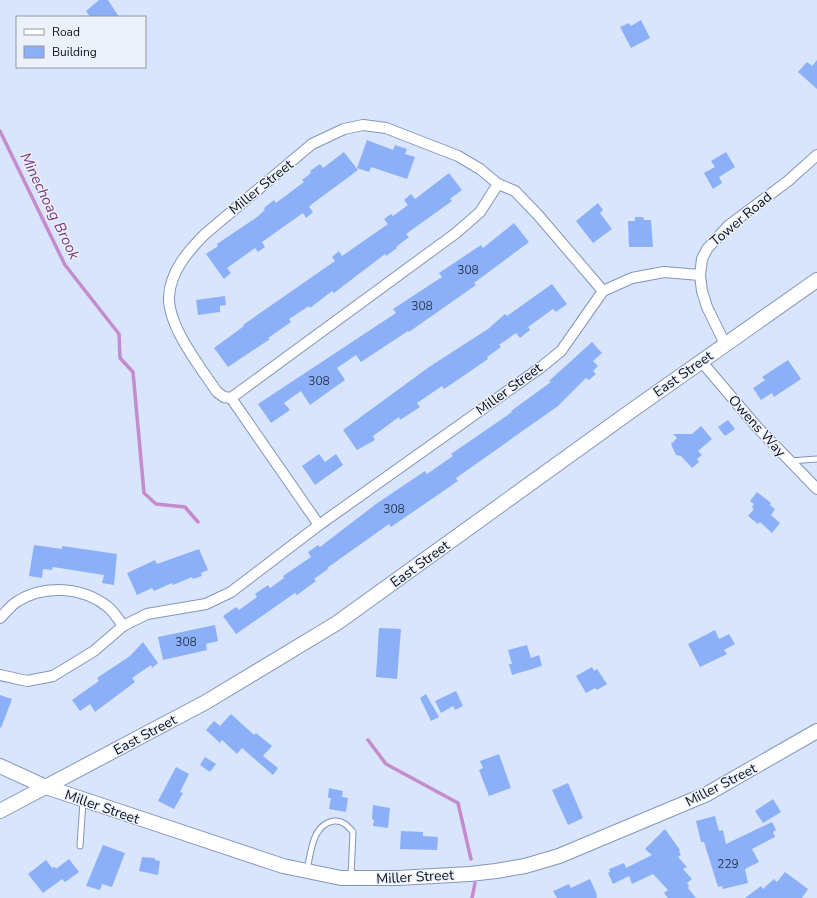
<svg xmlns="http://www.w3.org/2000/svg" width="817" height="898" font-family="'Nunito Sans',sans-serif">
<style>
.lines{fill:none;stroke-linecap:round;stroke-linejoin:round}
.stream{stroke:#c58bcc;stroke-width:3.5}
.building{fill:#8bb0f8}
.lane-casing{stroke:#8296bb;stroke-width:7}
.street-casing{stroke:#8296bb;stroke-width:12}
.secondary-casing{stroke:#8296bb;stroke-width:16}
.lane{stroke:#fff;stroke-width:5}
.street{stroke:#fff;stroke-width:10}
.secondary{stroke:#fff;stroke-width:14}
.labels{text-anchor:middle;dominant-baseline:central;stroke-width:3;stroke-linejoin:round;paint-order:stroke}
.number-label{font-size:12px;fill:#2a3954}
.street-label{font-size:14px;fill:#0a111e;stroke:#edf1f9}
.water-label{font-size:15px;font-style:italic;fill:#7b3584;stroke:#edf1f9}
</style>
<rect width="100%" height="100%" fill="#d8e5fc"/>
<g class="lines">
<g class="stream">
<path d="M0 131 65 265 119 334 120 358 133 372 144 493 156 504 185 507 198 522"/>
<path d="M368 740 386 764 458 803 471 859"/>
<path d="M472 898 475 883"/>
</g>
</g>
<g class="building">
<path d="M99 0H108L119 17H90L86 11Z"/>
<path d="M641 20 650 38 631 48 620 27 629 23 631 26Z"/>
<path d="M817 60V89L798 72 807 62 812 66Z"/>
<path d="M367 140 393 150 395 145 407 149 405 154 415 157 407 179 371 167 369 172 357 168Z"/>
<path d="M344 152 358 170 312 204 309 207 313 212 306 218 303 213 262 242 265 247 258 252 255 248 227 268 231 273 224 279 206 254 218 246 217 244 257 217 265 210 264 208 274 200 276 203 304 182 302 180 311 173 310 171 320 164 323 168Z"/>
<path d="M726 152 735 167 719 177 722 183 713 189 704 173 715 167 711 161Z"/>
<path d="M449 173 462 190 450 199 452 201 406 234 409 237 396 247 397 248 386 256 385 254 334 293 332 291 310 308 309 306 289 319 291 322 268 338 270 339 228 367 214 348 244 326 243 325 335 261 332 257 339 251 342 256 388 224 384 219 391 214 393 216 408 205 404 200 411 194 415 199Z"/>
<path d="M598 203 603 210 600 213 612 229 593 243 576 221Z"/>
<path d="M635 217H643L644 220H651L653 247H629L628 221H635Z"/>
<path d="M514 223 529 242 474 283 476 285 409 332 408 331 361 362 356 355 337 368 345 380 310 405 301 391 284 403 290 410 271 423 258 404 396 313 393 309 442 277 439 273 481 245 483 248Z"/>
<path d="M552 284 567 304 556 312 553 309 528 327 530 330 520 338 516 333 499 345 501 347 487 357 488 359 453 383 444 389 442 386 417 403 420 407 400 420 399 417 373 436 375 440 357 450 343 430 429 367 488 329 505 314 507 316Z"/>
<path d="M225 296 226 305 220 306V312L198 315 196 300Z"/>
<path d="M592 342 602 353 593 361 598 366 593 371 596 374 589 380 586 378 558 406 456 478 458 481 391 527 389 524 327 568 328 569 314 579 316 581 297 595 295 593 236 634 223 616 236 607 239 610 257 597 255 594 268 585 270 588 284 578 283 576 311 557 308 552 318 545 320 547 376 504 425 471 427 474 453 456 451 454 512 412 511 411 551 382 549 381Z"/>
<path d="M788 360 801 379 774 397 772 393 761 400 753 388 765 380 762 377Z"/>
<path d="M728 420 735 429 725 436 718 427Z"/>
<path d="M701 426 712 439 698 451 702 455 697 459 699 462 692 468 681 456 676 455 671 444 677 438 673 434H692Z"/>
<path d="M319 454 325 462 336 454 343 465 315 485 302 466Z"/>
<path d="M757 492 771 503 770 505 775 509 771 515 780 523 772 533 760 522 758 524 748 516 754 509 752 507 754 504 750 501Z"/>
<path d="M34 545 62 549V546L117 554 114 585 102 583 104 575 53 567 52 570 43 569 42 578 29 576Z"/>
<path d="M199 549 208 570 201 573 202 576 193 579 192 577 173 585 172 583 154 591 152 588 137 595 127 573 155 560 157 564Z"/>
<path d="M215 625 218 641 206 644 207 650 163 660 158 637Z"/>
<path d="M379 628 401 629 397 679 376 677Z"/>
<path d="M715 630 719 639 729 634 735 644 724 650 727 654 700 667 688 644Z"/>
<path d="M143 642 158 663 152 668 151 665 132 678 135 682 95 712 90 704 80 711 72 700 99 681 97 678 130 656Z"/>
<path d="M527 645 531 658 539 655 542 666 512 675 509 664H512L508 650Z"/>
<path d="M592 667 594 671 597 669 607 684 597 690 595 688 586 693 576 676Z"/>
<path d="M456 691 463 706 455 710 453 706 441 713 435 701Z"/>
<path d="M426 694 439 717 431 721 420 698Z"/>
<path d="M0 695 12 699 1 728 0 727Z"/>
<path d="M231 714 254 735 256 733 272 746 263 756 278 768 273 775 242 748 237 754 222 740 220 743 206 730 214 721 220 726Z"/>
<path d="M499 754 511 788 489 796 479 770 483 768 480 761Z"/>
<path d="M205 757 216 764 210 772 200 765Z"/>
<path d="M176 767 189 774 180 792 183 793 174 809 158 801Z"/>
<path d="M568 783 583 818 568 825 552 790Z"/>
<path d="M329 788 343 791 342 797 348 798 346 812 329 809 331 798H328Z"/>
<path d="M773 799 781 812 763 823 755 811Z"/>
<path d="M373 805 390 808 388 828 373 826 374 820 372 819Z"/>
<path d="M715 816 719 831 723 830 726 844 772 822 776 830 773 832 775 837 752 849 759 862 745 869 748 883 723 889 722 886 718 887 704 842H701L696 821Z"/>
<path d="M665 829 680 850 679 851 681 855 678 857 687 867 683 869 692 879 687 883 689 886 688 888 696 898H668L664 893 668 890 653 874 632 884 629 876 613 884 608 873 610 872 609 869 624 863 626 868 652 855 645 849Z"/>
<path d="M401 831 423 832V836L438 837 437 850 400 849Z"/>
<path d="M103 845 125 853 112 887 102 884 100 890 86 886Z"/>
<path d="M142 857 155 858V860L160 861 158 875 139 871Z"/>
<path d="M69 859 79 872 65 882 62 879 43 893 28 874 46 860 52 868 55 867 56 869Z"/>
<path d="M785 872 808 889 802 898H745L761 886 763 889 774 879 777 882Z"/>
<path d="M590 879 597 895 596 896 597 898H557L553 891 569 884 571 888Z"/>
</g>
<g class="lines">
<defs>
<g id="lane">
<path d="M790 461 817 459"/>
<path d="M80 846 83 801"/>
<path d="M307 870C311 853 312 824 334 821 342 820 347 825 353 832L351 876"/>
</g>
<g id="street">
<path d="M725 344 707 307 702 291 700 275 702 259 707 249 728 226 788 181 817 155"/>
<path d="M701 361 757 427 817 489"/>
<path d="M231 398 224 397 217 392C201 368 168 327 169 297 170 272 188 251 205 234L312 144 344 129 363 125 386 128 458 156 480 169 498 184"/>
<path d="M319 525 231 398 456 233 480 212 498 184 515 191 538 215 603 291"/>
<path d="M0 618C6 612 11 605 18 601 45 584 83 587 108 607 114 612 119 620 123 626"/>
<path d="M0 675 27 681 53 676 94 651 123 626 147 614 206 604 231 592 319 525 540 368 561 351 603 291 632 278 664 272 700 275"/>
</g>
<g id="secondary">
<path d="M0 766 46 787 283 866 341 878H398L470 874 496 871 525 866 559 856 707 794 817 731"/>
<path d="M0 811 206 702 337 623 631 411 817 280"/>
</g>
</defs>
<use href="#lane" class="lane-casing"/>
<use href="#street" class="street-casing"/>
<use href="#secondary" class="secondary-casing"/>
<use href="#lane" class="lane"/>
<use href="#street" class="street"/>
<use href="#secondary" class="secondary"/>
</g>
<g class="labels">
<g class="number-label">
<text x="468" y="270">308</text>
<text x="422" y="306">308</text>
<text x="319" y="381">308</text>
<text x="394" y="509">308</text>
<text x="186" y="642">308</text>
<text x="728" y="864">229</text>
</g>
<g class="street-label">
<text transform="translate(261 187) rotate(-39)">Miller Street</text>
<text transform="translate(741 219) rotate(-40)">Tower Road</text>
<text transform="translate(683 374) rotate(-35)">East Street</text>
<text transform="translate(509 389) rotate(-36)">Miller Street</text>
<text transform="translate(757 426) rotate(48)">Owens Way</text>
<text transform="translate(420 564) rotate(-36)">East Street</text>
<text transform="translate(145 735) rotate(-28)">East Street</text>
<text transform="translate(721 785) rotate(-27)">Miller Street</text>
<text transform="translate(102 807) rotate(19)">Miller Street</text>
<text transform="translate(415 877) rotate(-3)">Miller Street</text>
</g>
<g class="water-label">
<text transform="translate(50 206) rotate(64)">Minechoag Brook</text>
</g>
</g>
<rect x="16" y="16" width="130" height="52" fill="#edf1f9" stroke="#9297a1"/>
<rect x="24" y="29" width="20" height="6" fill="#ffffff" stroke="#9297a1"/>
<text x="52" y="36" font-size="12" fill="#0a111e">Road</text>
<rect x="24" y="46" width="20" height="12" fill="#8bb0f8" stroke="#9297a1"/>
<text x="52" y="56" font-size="12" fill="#0a111e">Building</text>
</svg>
